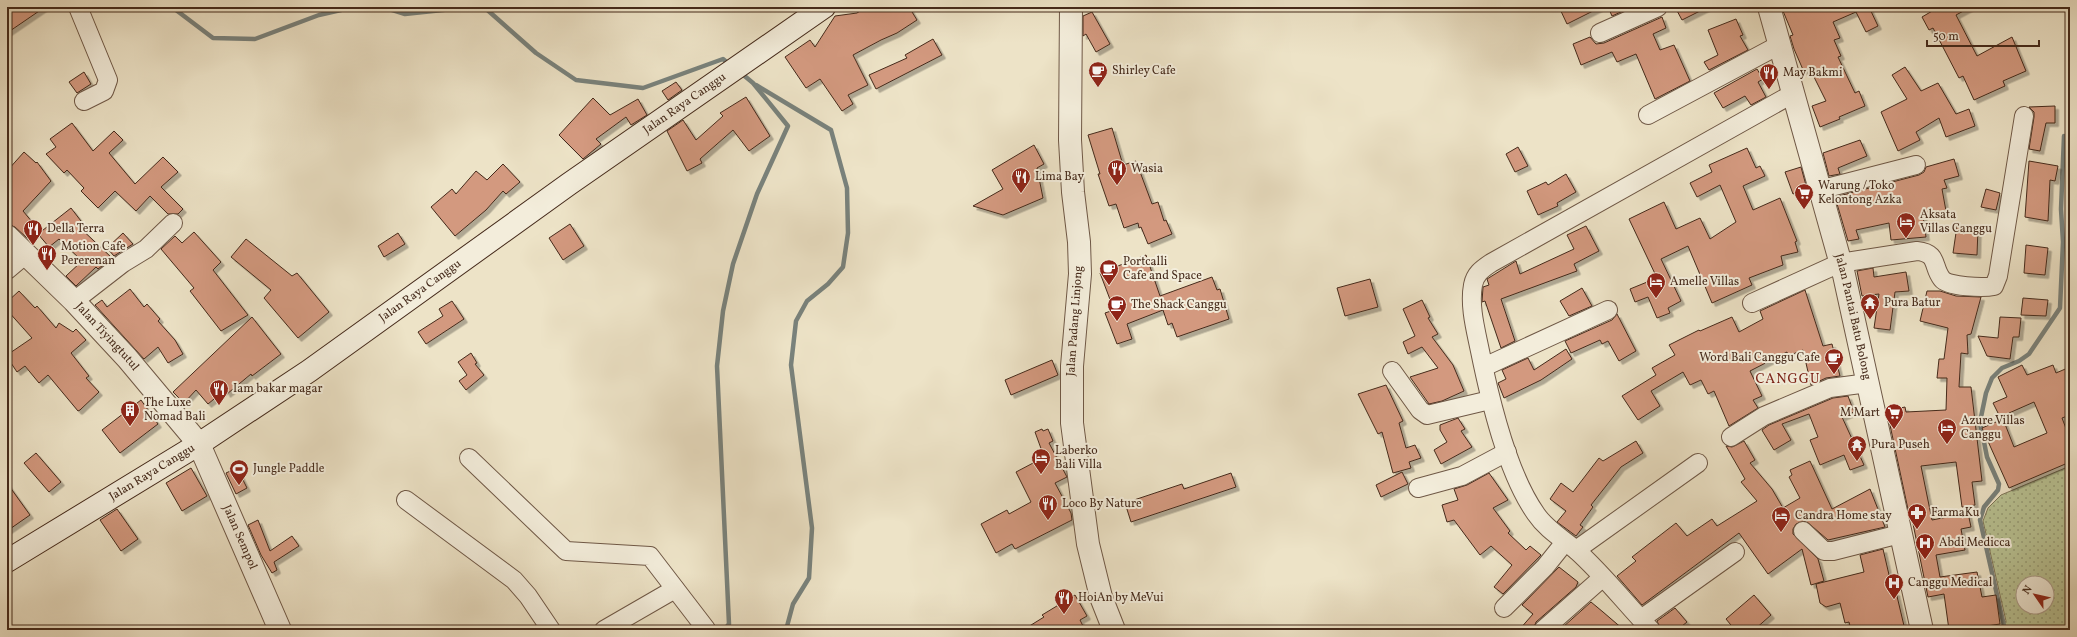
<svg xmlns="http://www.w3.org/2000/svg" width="2077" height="637" font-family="Vollkorn,serif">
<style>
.grass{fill:url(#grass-dots);stroke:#7f7658;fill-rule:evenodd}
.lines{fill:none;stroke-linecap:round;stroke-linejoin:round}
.stream{stroke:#79827c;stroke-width:4.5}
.building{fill:#d3997f;stroke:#452a1b;filter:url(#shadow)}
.minor-casing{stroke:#6f5846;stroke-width:20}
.tertiary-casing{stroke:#6f5846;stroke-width:24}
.secondary-casing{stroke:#452a1b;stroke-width:24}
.minor{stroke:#f3eddb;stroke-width:18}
.tertiary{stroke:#f3eddb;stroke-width:22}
.secondary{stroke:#f3eddb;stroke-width:22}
.labels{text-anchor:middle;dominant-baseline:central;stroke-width:4;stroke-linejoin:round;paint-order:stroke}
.poi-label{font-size:12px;fill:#452a1b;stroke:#f3eddb;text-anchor:start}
.street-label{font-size:12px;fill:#452a1b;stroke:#f3eddb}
.quarter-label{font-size:14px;letter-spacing:1px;fill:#7a1f14;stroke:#f3eddb}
</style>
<defs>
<pattern id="grass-dots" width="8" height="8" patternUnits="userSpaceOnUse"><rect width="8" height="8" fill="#b9c394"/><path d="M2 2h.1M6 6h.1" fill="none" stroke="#989f78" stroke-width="1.8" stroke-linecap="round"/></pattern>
<filter id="shadow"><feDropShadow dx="3.5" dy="3.5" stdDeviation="0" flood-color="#0004"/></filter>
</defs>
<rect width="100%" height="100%" fill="#ede3c7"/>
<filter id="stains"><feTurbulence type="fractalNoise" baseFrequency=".005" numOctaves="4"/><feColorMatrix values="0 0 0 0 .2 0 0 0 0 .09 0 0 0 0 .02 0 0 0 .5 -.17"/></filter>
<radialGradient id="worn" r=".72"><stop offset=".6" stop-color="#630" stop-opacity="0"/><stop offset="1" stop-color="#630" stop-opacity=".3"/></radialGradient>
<path class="grass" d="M2070 466V630H2000L2006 621 1983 521 1988 508 2001 495ZM2023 583H2047V607H2023Z"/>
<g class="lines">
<g class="stream">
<path d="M172 7 213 38 255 39 319 15 354 7"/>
<path d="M383 7 405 14 471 7"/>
<path d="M484 7 536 53 576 80 643 88 723 59 730 65"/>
<path d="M756 85 831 130 847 188 848 233 843 267 828 284 807 301 796 321 791 365 812 528 809 578 793 604 786 630"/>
<path d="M724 630 729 624 717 366 723 311 733 264 757 194 788 126 753 83 741 73"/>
<path d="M2005 630 1980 520 1984 507 1998 490 1999 484 1987 457 1980 422 1986 393 1992 378 2002 368 2019 361 2029 354 2060 308 2063 242 2061 209 2064 136"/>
</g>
</g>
<g class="building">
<path d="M7 7H45L7 33Z"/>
<path d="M866 7H909L917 20 897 33 881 40 853 55 868 85 848 95 853 104 842 111 820 79 806 88 785 57 810 40 815 47 835 16 857 13Z"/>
<path d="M1559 7H1601L1567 24Z"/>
<path d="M1608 7H1632L1612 16Z"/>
<path d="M1675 7H1708L1682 20Z"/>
<path d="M1792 7H1869L1878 26 1866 32 1856 12 1833 22 1840 38 1834 40 1841 56 1838 57 1855 93 1859 91 1865 106 1839 117 1840 119 1820 127 1812 106 1826 101 1810 69 1804 72 1794 49 1790 36 1793 35 1783 11Z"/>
<path d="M1939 7H1971L1956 15 1977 56 2012 37 2026 71 2003 81 2005 86 1974 100 1963 76 1959 78 1933 28 1929 30 1922 17Z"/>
<path d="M1092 12 1110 44 1096 52 1086 34 1083 36V16Z"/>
<path d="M1662 17 1666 28 1653 34 1660 50 1674 45 1690 81 1655 99 1636 54 1617 62 1612 52 1581 65 1573 44 1590 37 1596 44 1604 43Z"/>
<path d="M1736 19 1743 35 1740 36 1748 50 1709 70 1704 62 1718 55 1708 30Z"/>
<path d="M933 39 942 55 876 89 869 75 907 58 905 55Z"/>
<path d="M1905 67 1921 91 1938 83 1956 114 1969 109 1975 126 1946 137 1939 118 1916 132 1920 140 1898 151 1881 112 1907 99 1892 75Z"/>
<path d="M1757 69 1763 79 1758 82 1766 97 1751 105 1745 96 1723 108 1714 93Z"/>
<path d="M84 72 91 84 77 93 69 82Z"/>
<path d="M676 82 682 90 668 100 662 91Z"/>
<path d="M746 97 770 136 749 151 733 130 700 159 702 163 687 171 667 131 683 120 696 140 723 116 720 113Z"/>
<path d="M593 98 610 115 638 99 647 115 631 125 626 117 596 139 601 144 583 159 559 135Z"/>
<path d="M2055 106V123H2046L2040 151 2029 149 2034 117V112L2029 107Z"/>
<path d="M72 123 93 151 114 131 123 140 109 153 135 184 163 157 178 172 161 187 183 209 178 214H168L150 196 136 211 115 191 98 208 81 191 84 188 67 170 64 173 46 154 56 147 50 139Z"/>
<path d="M1112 128 1123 165 1136 161 1152 204 1158 202 1164 221 1166 220 1172 234 1148 244 1141 227 1139 228 1138 223 1124 228 1116 204 1109 206 1098 174H1100L1088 135Z"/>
<path d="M1860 140 1867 156 1838 168 1840 174 1829 176 1823 153Z"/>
<path d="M1034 145 1044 164 1037 168 1043 198 1003 215 973 206 1003 189 992 170Z"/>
<path d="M1518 147 1528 166 1515 172 1506 154Z"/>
<path d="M1747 148 1756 168 1760 166 1765 176 1743 186 1753 210 1780 198 1797 241 1795 242 1798 252 1781 256 1783 265 1749 278 1752 285 1712 303 1688 246 1661 259 1681 301 1668 308 1670 313 1657 318 1648 297 1635 302 1630 289 1657 278 1629 219 1664 202 1676 229 1700 218 1710 239 1736 222 1720 185 1697 197 1690 183 1712 172 1709 165Z"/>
<path d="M24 152 36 163 37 162 51 181 23 211 38 229 27 238 15 227 7 224V171Z"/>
<path d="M1954 159 1959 176 1944 180 1947 188 1942 189 1946 211 1923 216 1926 237 1891 240 1889 223 1856 230 1859 239 1848 241 1835 197 1919 175 1924 172 1926 167Z"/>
<path d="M2029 161 2058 166 2055 181 2050 180 2048 221 2025 217Z"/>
<path d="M503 164 520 182 506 194 503 191 486 210 455 236 431 207 452 189 456 194 476 171 487 180Z"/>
<path d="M1801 167 1807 189 1793 194 1785 172Z"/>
<path d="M1566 174 1576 192 1557 203 1558 206 1538 215 1527 191 1546 182 1548 185Z"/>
<path d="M1986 189 2000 193 1996 210 1981 207Z"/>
<path d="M71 208 81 221 76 224 112 258 98 269 96 267 76 286 66 276 82 261 59 239 49 247 38 234Z"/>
<path d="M570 224 584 246 563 260 549 238Z"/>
<path d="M1586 226 1599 251 1574 264 1577 271 1501 299 1515 341 1501 348 1485 301 1482 302 1483 287 1489 285 1487 279 1516 261 1520 274 1574 249 1567 235Z"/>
<path d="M1957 226 1978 228 1977 255 1953 253Z"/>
<path d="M194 232 221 262 213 270 248 315 221 331 190 291 194 288 161 249 175 236 182 243Z"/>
<path d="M123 233 133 244 114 256 107 248Z"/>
<path d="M398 233 405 244 384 257 378 246Z"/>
<path d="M246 239 292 276 297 273 329 312 298 338 264 298 271 290 231 257Z"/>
<path d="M2026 245 2048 248 2045 275 2024 273Z"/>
<path d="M1146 255 1160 296 1212 277 1217 290 1220 289 1229 319 1177 337 1172 323 1168 325 1163 310 1127 324 1132 339 1117 344 1105 313 1114 310 1100 273Z"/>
<path d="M1873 268 1874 277 1906 272 1909 291 1895 292 1890 330 1874 328 1879 294 1862 296 1857 271Z"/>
<path d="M1370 279 1378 307 1345 316 1337 288Z"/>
<path d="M1582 288 1592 306 1569 316 1560 301Z"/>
<path d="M130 289 144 307 147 304 160 319 158 321 175 340 183 354 168 363 158 347 144 359 95 305 102 300 107 307Z"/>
<path d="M1805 290 1823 346 1832 344 1840 376 1826 378 1811 385 1803 350 1788 356 1787 352 1750 371 1762 396 1753 400 1758 408 1729 426 1714 391 1708 394 1701 380 1690 385 1683 372 1651 391 1660 406 1638 420 1622 396 1656 375 1652 368 1675 355 1669 345 1699 330 1700 331 1732 317 1739 332 1763 319 1760 311Z"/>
<path d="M19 291 35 308 37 306 56 328 59 323 73 332 76 329 86 340 71 353 89 376 86 378 99 392 80 410 78 411 48 375 39 383 25 366 17 372 7 357V355L32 338 7 310V302Z"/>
<path d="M1927 291H1940L1956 296 1981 297 1971 334 1967 335 1968 354 1961 353 1959 387H1971L1982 481 1972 482 1975 505 1962 507 1956 462 1921 466 1932 520 1968 513 1971 527 1961 529 1965 550 1936 555 1940 577 1977 572 1982 597 1996 595 2000 624 1987 626V630H1949L1944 594 1928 597 1911 514H1909L1887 411 1905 407 1906 412 1946 410 1947 378H1937L1939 359H1944L1948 328 1920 321Z"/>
<path d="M2023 298 2048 300 2046 316 2021 315Z"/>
<path d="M1422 300 1430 317 1428 318 1438 334 1432 337 1453 365 1464 391 1442 401 1429 404 1410 377 1438 368 1422 347 1408 354 1403 342 1415 336 1403 309Z"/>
<path d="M452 301 464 319 426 344 418 332 443 316 439 309Z"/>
<path d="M1617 314 1636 351 1619 361 1608 341 1602 344 1600 340 1571 353 1565 341 1612 320Z"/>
<path d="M252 317 281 354 252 376 251 374 227 394 225 390 208 404 196 390 184 403 173 392Z"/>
<path d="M2000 317 2021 318 2019 337H2013L2010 359 1987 356 1978 336 1998 338Z"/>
<path d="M1566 349 1572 359 1541 380 1504 398 1498 383 1506 379 1502 370 1528 358 1534 370Z"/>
<path d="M471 353 477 363 475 364 484 375 466 390 459 381 467 375 458 362Z"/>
<path d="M1052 360 1058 375 1011 395 1005 380Z"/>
<path d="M2022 365 2027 375 2053 365 2056 373 2070 367V415L2062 418 2070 439V462L2009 488 1982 428 2003 419 2014 447 2047 433 2034 402 2000 417 1993 403 2007 397 1998 377Z"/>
<path d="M1386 385 1403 421 1399 423 1406 448 1415 445 1421 458 1409 462 1411 468 1393 473 1382 432 1378 434 1358 394Z"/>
<path d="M1848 396 1854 412 1842 417 1864 465 1850 470 1844 455 1820 465 1810 440 1818 437 1809 414 1782 424 1791 440 1774 450 1763 432 1762 430 1769 425 1833 398Z"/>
<path d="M141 400 158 424 120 453 102 430Z"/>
<path d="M1458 418 1465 429 1461 431 1472 447 1441 464 1434 450 1447 442 1440 430V425Z"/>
<path d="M1042 429 1043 431 1048 429 1053 441 1049 443 1067 477 1055 483 1071 513 1072 520 1015 549 1012 544 996 553 981 524 1007 510 1009 514 1031 502 1016 472 1035 462 1034 459 1043 454 1035 432Z"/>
<path d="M1636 441 1643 453 1621 467 1591 505 1593 507 1580 525 1583 527 1576 536 1557 522 1566 511 1550 499 1561 483 1573 492 1599 458 1603 461Z"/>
<path d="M1744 441 1755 460 1750 463 1772 489 1783 508 1800 498 1789 477 1792 475 1790 470 1810 461 1832 509 1870 489 1885 527 1828 540 1806 521 1796 524 1793 529V534L1818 559 1824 581 1811 585 1802 549 1768 574 1739 533 1642 605 1617 576 1636 561 1632 557 1676 523 1687 536 1712 519 1717 526 1757 501 1741 482 1745 479 1726 446 1732 447Z"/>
<path d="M36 453 61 482 49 492 24 463Z"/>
<path d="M191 468 207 496 182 511 166 483Z"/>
<path d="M237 468 247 488 236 494 226 473Z"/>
<path d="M1402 472 1408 484 1381 497 1376 485Z"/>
<path d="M1231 473 1236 487 1131 522 1125 503 1182 484 1184 489Z"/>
<path d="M1489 473 1508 500 1493 508 1510 531 1508 533 1526 550 1530 546 1541 555 1503 594 1494 587 1512 565 1491 546 1480 555 1454 520 1447 522 1442 505 1458 500 1454 489 1467 485Z"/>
<path d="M7 483 30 515 7 531Z"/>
<path d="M117 509 138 539 121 551 100 520Z"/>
<path d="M258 520 270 551 292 536 299 546 274 562 277 570 272 573 261 555 248 525Z"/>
<path d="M1883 549 1893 592H1896L1905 630H1851L1849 622 1845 623 1840 603 1826 607 1820 603 1816 584 1864 572 1860 555Z"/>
<path d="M1559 567 1578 582 1576 587 1536 622 1533 630H1519L1533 614 1522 605Z"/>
<path d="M1075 595 1087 616 1080 620 1085 630H1023L1044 617 1042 615Z"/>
<path d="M1754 595 1771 615 1754 630H1735L1726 619Z"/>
<path d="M1591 602 1603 612 1624 630H1566L1563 627Z"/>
<path d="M1675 608 1687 622 1677 630H1661L1657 621Z"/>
</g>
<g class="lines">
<defs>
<g id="minor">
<path d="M78 7 108 80 104 91 84 101"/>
<path d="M1600 33 1658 7"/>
<path d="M1648 115 1779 45"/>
<path d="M1819 190 1916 165"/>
<path d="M7 270 26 254"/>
<path d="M74 301 123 263 146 249 173 223"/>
<path d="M1752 303 1840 263 1917 251C1939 253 1932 267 1942 279 1948 287 1984 288 1994 286L1998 276 2024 116"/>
<path d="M1484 367 1608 310"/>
<path d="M1392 371 1420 410 1427 415 1490 400"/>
<path d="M1731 437 1764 416 1830 388 1868 383"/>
<path d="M469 458 566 551 650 556 706 629"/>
<path d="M1418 488 1462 476 1507 452"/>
<path d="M406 500 514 580 528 596 551 630"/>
<path d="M1803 531 1824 551H1833L1900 534"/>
<path d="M1576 550 1698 463"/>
<path d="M1504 608 1545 567 1565 542"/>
<path d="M1641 619 1735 552"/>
<path d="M604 630 675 589"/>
<path d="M1543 630 1602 578"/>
<path d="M1651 630C1626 604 1603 574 1576 550 1563 539 1546 529 1536 514 1507 473 1490 400 1480 351 1476 331 1469 306 1473 285 1475 274 1482 269 1491 263L1794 93"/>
</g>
<g id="tertiary">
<path d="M1071 7 1070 140 1073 192 1079 242 1080 274 1072 366V423L1088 544 1101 597 1114 630"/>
<path id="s1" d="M1769 7 1844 275 1922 630"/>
<path id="s2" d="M7 236 74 301 127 358 199 444 280 630"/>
</g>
<g id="secondary">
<path id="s3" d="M7 561 199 444 309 371 569 184 824 7"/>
</g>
</defs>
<use href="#minor" class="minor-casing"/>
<use href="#tertiary" class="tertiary-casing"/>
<use href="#secondary" class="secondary-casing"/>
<use href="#minor" class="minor"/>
<use href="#tertiary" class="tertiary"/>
<use href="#secondary" class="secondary"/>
</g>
<defs>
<symbol id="cafe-pin" viewBox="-11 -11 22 30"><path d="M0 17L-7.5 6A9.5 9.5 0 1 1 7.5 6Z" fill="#8f2418" stroke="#f3eddb"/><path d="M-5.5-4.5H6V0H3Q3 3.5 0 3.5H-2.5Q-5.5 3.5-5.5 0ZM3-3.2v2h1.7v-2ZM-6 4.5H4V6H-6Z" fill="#fff"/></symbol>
<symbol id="restaurant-pin" viewBox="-11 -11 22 30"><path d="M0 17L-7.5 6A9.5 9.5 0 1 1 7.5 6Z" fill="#8f2418" stroke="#f3eddb"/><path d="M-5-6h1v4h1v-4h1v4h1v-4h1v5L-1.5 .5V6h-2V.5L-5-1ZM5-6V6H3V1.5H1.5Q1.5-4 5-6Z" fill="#fff"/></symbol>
<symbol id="supermarket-pin" viewBox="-11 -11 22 30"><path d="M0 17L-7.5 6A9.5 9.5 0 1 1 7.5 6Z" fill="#8f2418" stroke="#f3eddb"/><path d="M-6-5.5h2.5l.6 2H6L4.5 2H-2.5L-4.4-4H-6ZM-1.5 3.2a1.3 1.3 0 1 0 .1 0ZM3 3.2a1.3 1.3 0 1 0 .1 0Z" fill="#fff"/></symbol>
<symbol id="hotel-pin" viewBox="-11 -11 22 30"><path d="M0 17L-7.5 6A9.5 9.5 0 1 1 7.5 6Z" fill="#8f2418" stroke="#f3eddb"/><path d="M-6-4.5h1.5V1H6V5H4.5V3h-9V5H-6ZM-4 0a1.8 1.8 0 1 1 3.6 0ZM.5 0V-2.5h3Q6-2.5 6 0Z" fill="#fff"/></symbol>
<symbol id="temple-pin" viewBox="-11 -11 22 30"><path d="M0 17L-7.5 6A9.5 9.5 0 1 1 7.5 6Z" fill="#8f2418" stroke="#f3eddb"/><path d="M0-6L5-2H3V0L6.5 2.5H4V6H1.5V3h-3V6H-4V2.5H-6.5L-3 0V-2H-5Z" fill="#fff"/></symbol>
<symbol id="building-pin" viewBox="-11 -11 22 30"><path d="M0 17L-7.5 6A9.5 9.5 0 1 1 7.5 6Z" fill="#8f2418" stroke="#f3eddb"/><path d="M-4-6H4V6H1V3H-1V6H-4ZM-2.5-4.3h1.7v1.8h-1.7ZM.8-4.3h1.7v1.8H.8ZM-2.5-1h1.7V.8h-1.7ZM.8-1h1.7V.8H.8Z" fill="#fff"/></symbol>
<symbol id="stadium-pin" viewBox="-11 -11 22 30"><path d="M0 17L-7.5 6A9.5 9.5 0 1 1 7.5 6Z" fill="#8f2418" stroke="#f3eddb"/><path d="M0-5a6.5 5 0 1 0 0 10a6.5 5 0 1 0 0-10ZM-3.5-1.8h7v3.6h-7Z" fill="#fff"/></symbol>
<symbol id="pharmacy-pin" viewBox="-11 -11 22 30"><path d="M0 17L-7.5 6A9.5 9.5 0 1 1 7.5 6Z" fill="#8f2418" stroke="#f3eddb"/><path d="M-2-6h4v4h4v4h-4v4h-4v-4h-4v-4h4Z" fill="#fff"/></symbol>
<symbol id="hospital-pin" viewBox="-11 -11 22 30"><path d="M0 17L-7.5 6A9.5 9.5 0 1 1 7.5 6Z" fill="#8f2418" stroke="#f3eddb"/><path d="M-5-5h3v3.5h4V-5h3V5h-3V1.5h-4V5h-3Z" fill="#fff"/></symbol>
</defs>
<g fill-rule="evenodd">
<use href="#cafe-pin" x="1087" y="60" width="22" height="30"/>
<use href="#restaurant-pin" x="1758" y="62" width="22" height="30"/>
<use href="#restaurant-pin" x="1106" y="158" width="22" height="30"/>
<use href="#restaurant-pin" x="1010" y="166" width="22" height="30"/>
<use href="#supermarket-pin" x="1793" y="182" width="22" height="30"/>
<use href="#hotel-pin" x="1895" y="211" width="22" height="30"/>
<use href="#restaurant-pin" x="22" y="218" width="22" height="30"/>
<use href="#restaurant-pin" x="36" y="243" width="22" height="30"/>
<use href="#cafe-pin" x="1098" y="258" width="22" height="30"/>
<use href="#hotel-pin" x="1645" y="271" width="22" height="30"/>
<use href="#temple-pin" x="1859" y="292" width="22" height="30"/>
<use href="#cafe-pin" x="1106" y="294" width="22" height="30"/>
<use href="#cafe-pin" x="1823" y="347" width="22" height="30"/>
<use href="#restaurant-pin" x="208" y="378" width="22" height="30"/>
<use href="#building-pin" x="119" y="399" width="22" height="30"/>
<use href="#supermarket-pin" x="1883" y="402" width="22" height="30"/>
<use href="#hotel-pin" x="1936" y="417" width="22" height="30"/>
<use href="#temple-pin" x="1846" y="434" width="22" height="30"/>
<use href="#hotel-pin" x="1030" y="447" width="22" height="30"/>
<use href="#stadium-pin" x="228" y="458" width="22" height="30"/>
<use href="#restaurant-pin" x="1037" y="493" width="22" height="30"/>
<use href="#pharmacy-pin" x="1906" y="502" width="22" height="30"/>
<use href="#hotel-pin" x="1770" y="505" width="22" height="30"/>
<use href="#hospital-pin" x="1914" y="532" width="22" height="30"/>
<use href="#hospital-pin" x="1883" y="572" width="22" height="30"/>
<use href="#restaurant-pin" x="1053" y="587" width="22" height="30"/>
</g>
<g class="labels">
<g class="poi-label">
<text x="1112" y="71">Shirley Cafe</text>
<text x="1783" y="73">May Bakmi</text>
<text x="1131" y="169">Wasia</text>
<text x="1035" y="177">Lima Bay</text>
<text x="1818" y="186">Warung / Toko<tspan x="1818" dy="14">Kelontong Azka</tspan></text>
<text x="1920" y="215">Aksata<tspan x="1920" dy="14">Villas Canggu</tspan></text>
<text x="47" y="229">Della Terra</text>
<text x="61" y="247">Motion Cafe<tspan x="61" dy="14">Pererenan</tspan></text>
<text x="1123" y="262">Portcalli<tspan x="1123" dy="14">Cafe and Space</tspan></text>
<text x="1670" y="282">Amelle Villas</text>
<text x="1884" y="303">Pura Batur</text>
<text x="1131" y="305">The Shack Canggu</text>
<text x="1820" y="358" text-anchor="end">Word Bali Canggu Cafe</text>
<text x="233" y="389">Iam bakar magar</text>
<text x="144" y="403">The Luxe<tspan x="144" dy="14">Nomad Bali</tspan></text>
<text x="1880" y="413" text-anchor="end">M Mart</text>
<text x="1961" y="421">Azure Villas<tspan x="1961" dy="14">Canggu</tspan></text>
<text x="1871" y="445">Pura Puseh</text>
<text x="1055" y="451">Laberko<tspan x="1055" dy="14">Bali Villa</tspan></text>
<text x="253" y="469">Jungle Paddle</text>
<text x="1062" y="504">Loco By Nature</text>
<text x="1931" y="513">FarmaKu</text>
<text x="1795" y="516">Candra Home stay</text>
<text x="1939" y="543">Abdi Medicca</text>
<text x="1908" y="583">Canggu Medical</text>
<text x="1078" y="598">HoiAn by MeVui</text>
</g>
<g class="street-label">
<text stroke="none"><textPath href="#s3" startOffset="818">Jalan Raya Canggu</textPath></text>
<text stroke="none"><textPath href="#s3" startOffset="494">Jalan Raya Canggu</textPath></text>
<text stroke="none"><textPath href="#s1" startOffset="321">Jalan Pantai Batu Bolong</textPath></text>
<text transform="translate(1075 321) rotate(-86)">Jalan Padang Linjong</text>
<text stroke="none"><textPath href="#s2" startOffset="142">Jalan Tiyingtutul</textPath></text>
<text stroke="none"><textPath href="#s3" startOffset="170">Jalan Raya Canggu</textPath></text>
<text stroke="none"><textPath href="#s2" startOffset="385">Jalan Sempol</textPath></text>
</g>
<g class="quarter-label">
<text x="1788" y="379">CANGGU</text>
</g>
</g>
<rect width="2077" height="637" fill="none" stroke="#ede3c7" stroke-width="24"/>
<rect x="8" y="8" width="2061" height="621" fill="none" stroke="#452a1b" stroke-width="2"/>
<rect x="12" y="12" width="2053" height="613" fill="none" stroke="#452a1b"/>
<g transform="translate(2035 595) rotate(304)"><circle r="19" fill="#f3eddb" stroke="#ad9f8e"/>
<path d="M0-3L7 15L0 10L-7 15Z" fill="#8f2418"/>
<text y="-6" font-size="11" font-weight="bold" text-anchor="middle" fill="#452a1b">N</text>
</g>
<path d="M1927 40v6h112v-6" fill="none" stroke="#452a1b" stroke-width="2"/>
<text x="1933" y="40" font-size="12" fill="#452a1b" stroke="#f3eddb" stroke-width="3" paint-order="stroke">50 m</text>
<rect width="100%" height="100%" filter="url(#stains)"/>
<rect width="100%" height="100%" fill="url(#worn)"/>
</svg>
